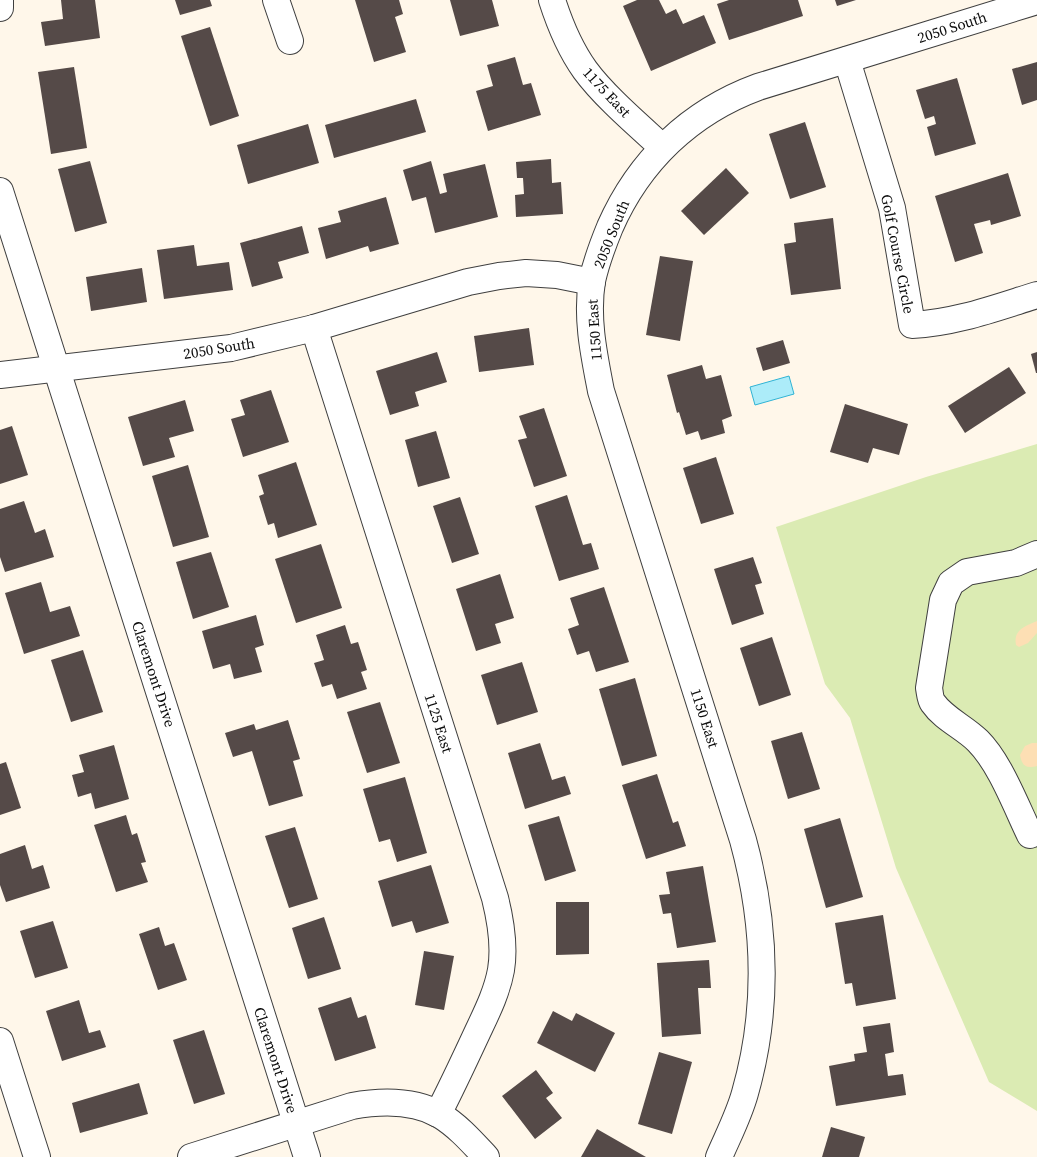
<svg xmlns="http://www.w3.org/2000/svg" width="1037" height="1157" font-family="'Source Serif 4',serif">
<style>
.green{fill:#dbebb3}
.sand{fill:#fddfb4}
.water{fill:#acecf9;stroke:#30b3d4}
.building{fill:#554a48}
.lines{fill:none;stroke-linecap:round;stroke-linejoin:round}
.minor-casing{stroke:#3f3f3f;stroke-width:28}
.minor{stroke:#fff;stroke-width:26}
.labels{text-anchor:middle;dominant-baseline:central;stroke-width:5;stroke-linejoin:round;paint-order:stroke}
.street-label{font-size:15px;fill:#0c0c0c;stroke:#fff}
</style>
<rect width="100%" height="100%" fill="#fff7ea"/>
<path class="green" d="M1037 444V1111L989 1082 896 868 850 718 825 684 776 527 926 477Z"/>
<g class="sand">
<path d="M1037 621V633L1028 643 1019 647 1016 645C1013 630 1025 626 1037 621Z"/>
<path d="M1032 743H1037V766C1026 769 1022 766 1020 755L1025 746Z"/>
</g>
<path class="water" d="M789 376 794 394 755 405 750 387Z"/>
<g class="building">
<path d="M61 0H95L100 38 45 46 41 22 63 19Z"/>
<path d="M175 0H210L212 6 180 15Z"/>
<path d="M355 0H399L403 14 395 17 406 52 374 62Z"/>
<path d="M450 0H492L499 26 460 36Z"/>
<path d="M637 0H659L666 14 676 9 683 24 704 15 716 43 651 71 623 6Z"/>
<path d="M729 0H798L803 16 729 40 717 4Z"/>
<path d="M835 0H856L837 6Z"/>
<path d="M210 27 239 116 210 126 181 36Z"/>
<path d="M515 57 523 85 531 83 541 115 488 131 476 91 493 86 487 65Z"/>
<path d="M1037 62V100L1022 105 1012 69Z"/>
<path d="M74 67 87 148 51 154 38 72Z"/>
<path d="M957 78 976 144 935 156 927 127 936 124 934 116 925 119 916 90Z"/>
<path d="M416 99 426 132 334 158 325 125Z"/>
<path d="M805 122 826 187 790 199 769 134Z"/>
<path d="M308 124 319 163 248 184 237 145Z"/>
<path d="M551 159 552 183 561 182 563 214 516 217 515 195 524 194 523 178H517L516 162Z"/>
<path d="M90 161 107 223 75 232 58 169Z"/>
<path d="M431 161 440 194 447 192 443 174 485 164 498 217 435 233 426 197 412 201 403 170Z"/>
<path d="M726 168 749 193 704 235 681 211Z"/>
<path d="M1008 173 1021 216 991 225 990 220 974 224 983 253 955 262 935 196Z"/>
<path d="M386 197 399 244 370 252 368 246 326 259 318 228 341 222 338 211Z"/>
<path d="M833 218 841 289 791 295 784 244 796 242 794 223Z"/>
<path d="M302 226 309 253 278 262 283 278 252 287 240 243Z"/>
<path d="M194 245 197 266 229 262 233 290 164 299 157 250Z"/>
<path d="M660 256 693 261 680 341 646 335Z"/>
<path d="M142 268 147 302 91 311 86 277Z"/>
<path d="M529 328 534 365 479 372 474 336Z"/>
<path d="M783 340 790 363 763 371 756 348Z"/>
<path d="M437 352 447 382 415 392 419 406 390 415 376 371Z"/>
<path d="M1037 352V373H1036L1031 354Z"/>
<path d="M702 365 706 379 721 375 732 416 722 420 725 433 701 440 698 431 686 435 679 412 677 413 667 375Z"/>
<path d="M1009 367 1026 393 965 433 948 406Z"/>
<path d="M271 390 289 442 243 457 231 419 245 415 240 400Z"/>
<path d="M185 400 194 431 169 438 175 457 143 466 128 417Z"/>
<path d="M845 404 908 424 899 455 873 448 868 463 830 452Z"/>
<path d="M544 408 567 476 534 487 518 440 527 438 519 416Z"/>
<path d="M12 426 28 475 0 484V430Z"/>
<path d="M436 431 450 478 418 487 405 440Z"/>
<path d="M716 457 734 514 701 524 683 468Z"/>
<path d="M296 462 317 525 278 538 274 523 268 525 259 496 264 494 258 475Z"/>
<path d="M188 465 209 537 173 547 152 476Z"/>
<path d="M567 495 583 545 591 543 599 569 559 581 535 506Z"/>
<path d="M460 497 479 554 452 563 433 506Z"/>
<path d="M24 501 35 533 45 529 54 557 5 572 0 557V509Z"/>
<path d="M321 544 342 608 296 623 275 559Z"/>
<path d="M211 552 229 607 193 619 176 562Z"/>
<path d="M753 557 762 583 755 585 764 614 732 625 714 569Z"/>
<path d="M500 574 514 618 495 624 501 643 476 651 456 589Z"/>
<path d="M41 582 50 612 70 606 80 636 24 654 5 593Z"/>
<path d="M604 587 629 662 596 672 589 651 577 655 568 629 579 625 570 598Z"/>
<path d="M256 615 264 645 255 648 262 672 234 679 230 664 213 669 202 631Z"/>
<path d="M345 625 351 644 358 642 367 670 361 672 367 689 337 699 332 684 322 687 314 663 324 660 316 635Z"/>
<path d="M772 637 791 695 759 706 740 648Z"/>
<path d="M83 650 103 712 71 722 51 660Z"/>
<path d="M522 662 538 712 497 725 481 675Z"/>
<path d="M635 678 657 756 622 766 599 689Z"/>
<path d="M380 702 400 763 367 773 347 712Z"/>
<path d="M288 720 300 759 293 761 303 796 269 806 252 751 233 757 225 733 254 724 256 730Z"/>
<path d="M802 732 820 789 788 799 771 741Z"/>
<path d="M540 743 552 780 565 776 571 794 525 809 508 753Z"/>
<path d="M114 745 129 799 95 809 91 793 78 797 72 775 84 772 79 755Z"/>
<path d="M6 762 21 808 0 815V764Z"/>
<path d="M657 774 673 823 678 821 686 846 646 859 622 785Z"/>
<path d="M405 777 427 853 397 862 390 839 379 842 363 789Z"/>
<path d="M126 815 132 835 137 833 146 862 141 863 148 882 116 892 94 825Z"/>
<path d="M559 816 576 871 545 881 528 825Z"/>
<path d="M840 818 863 897 826 908 804 829Z"/>
<path d="M295 827 318 899 289 908 265 836Z"/>
<path d="M25 845 32 869 43 865 50 888 6 902 0 885V854Z"/>
<path d="M431 865 449 923 416 933 412 921 392 927 378 881Z"/>
<path d="M703 866 716 942 677 948 671 913 663 914 659 895 670 894 666 872Z"/>
<path d="M556 902H589V954L556 955Z"/>
<path d="M883 915 896 999 856 1006 852 983 845 984 835 923Z"/>
<path d="M324 917 341 969 308 979 292 928Z"/>
<path d="M53 921 68 968 35 978 20 931Z"/>
<path d="M159 927 165 946 174 943 187 980 158 990 139 934Z"/>
<path d="M424 951 454 956 444 1010 415 1005Z"/>
<path d="M709 960 711 988H698L701 1034 662 1037 657 963Z"/>
<path d="M351 997 358 1018 366 1015 376 1048 335 1061 318 1008Z"/>
<path d="M79 1000 89 1033 100 1030 106 1047 62 1061 46 1011Z"/>
<path d="M553 1011 572 1021 576 1013 615 1033 595 1072 537 1043Z"/>
<path d="M890 1023 894 1052 885 1054 888 1076 903 1074 906 1095 836 1106 829 1066 855 1061 854 1054 867 1052 863 1027Z"/>
<path d="M204 1030 225 1094 194 1104 173 1040Z"/>
<path d="M659 1052 692 1062 672 1134 638 1124Z"/>
<path d="M536 1070 553 1093 546 1098 562 1118 535 1139 502 1096Z"/>
<path d="M139 1083 148 1114 80 1133 72 1103Z"/>
<path d="M831 1127 865 1137 859 1157H822Z"/>
<path d="M597 1129 646 1157H581Z"/>
</g>
<g class="lines">
<defs>
<g id="minor">
<path d="M276 0 290 41"/>
<path d="M552 0C560 25 570 49 585 70 604 96 638 125 662 147"/>
<path d="M0 8V0"/>
<path d="M847 60 892 208 912 325C955 323 995 308 1037 295"/>
<path d="M0 191 307 1157"/>
<path d="M314 328 495 898C501 922 505 946 501 970 497 992 487 1012 478 1031 465 1059 452 1087 438 1114"/>
<path d="M0 375 231 348 314 328 468 282 499 276 526 273 557 275 592 282"/>
<path d="M1030 835C1016 806 1000 763 978 741 964 727 944 719 933 703 930 699 930 693 929 688L943 600 951 583 967 572 1016 563 1037 554"/>
<path d="M0 1041 37 1157"/>
<path d="M191 1157 352 1106C380 1101 414 1100 440 1115 458 1126 472 1142 486 1157"/>
<path d="M719 1157C728 1136 739 1115 745 1093 769 1009 766 924 743 840L601 391C594 355 586 318 592 281 596 263 603 244 610 227 639 161 690 112 758 87L1037 1"/>
</g>
</defs>
<use href="#minor" class="minor-casing"/>
<use href="#minor" class="minor"/>
</g>
<g class="labels">
<g class="street-label">
<text transform="translate(952 27) rotate(-18)">2050 South</text>
<text transform="translate(607 92) rotate(47)">1175 East</text>
<text transform="translate(611 234) rotate(-68)">2050 South</text>
<text transform="translate(898 254) rotate(79)">Golf Course Circle</text>
<text transform="translate(594 330) rotate(-94)">1150 East</text>
<text transform="translate(219 348) rotate(-9)">2050 South</text>
<text transform="translate(154 674) rotate(72)">Claremont Drive</text>
<text transform="translate(705 718) rotate(72)">1150 East</text>
<text transform="translate(439 723) rotate(72)">1125 East</text>
<text transform="translate(276 1060) rotate(72)">Claremont Drive</text>
</g>
</g>
</svg>
